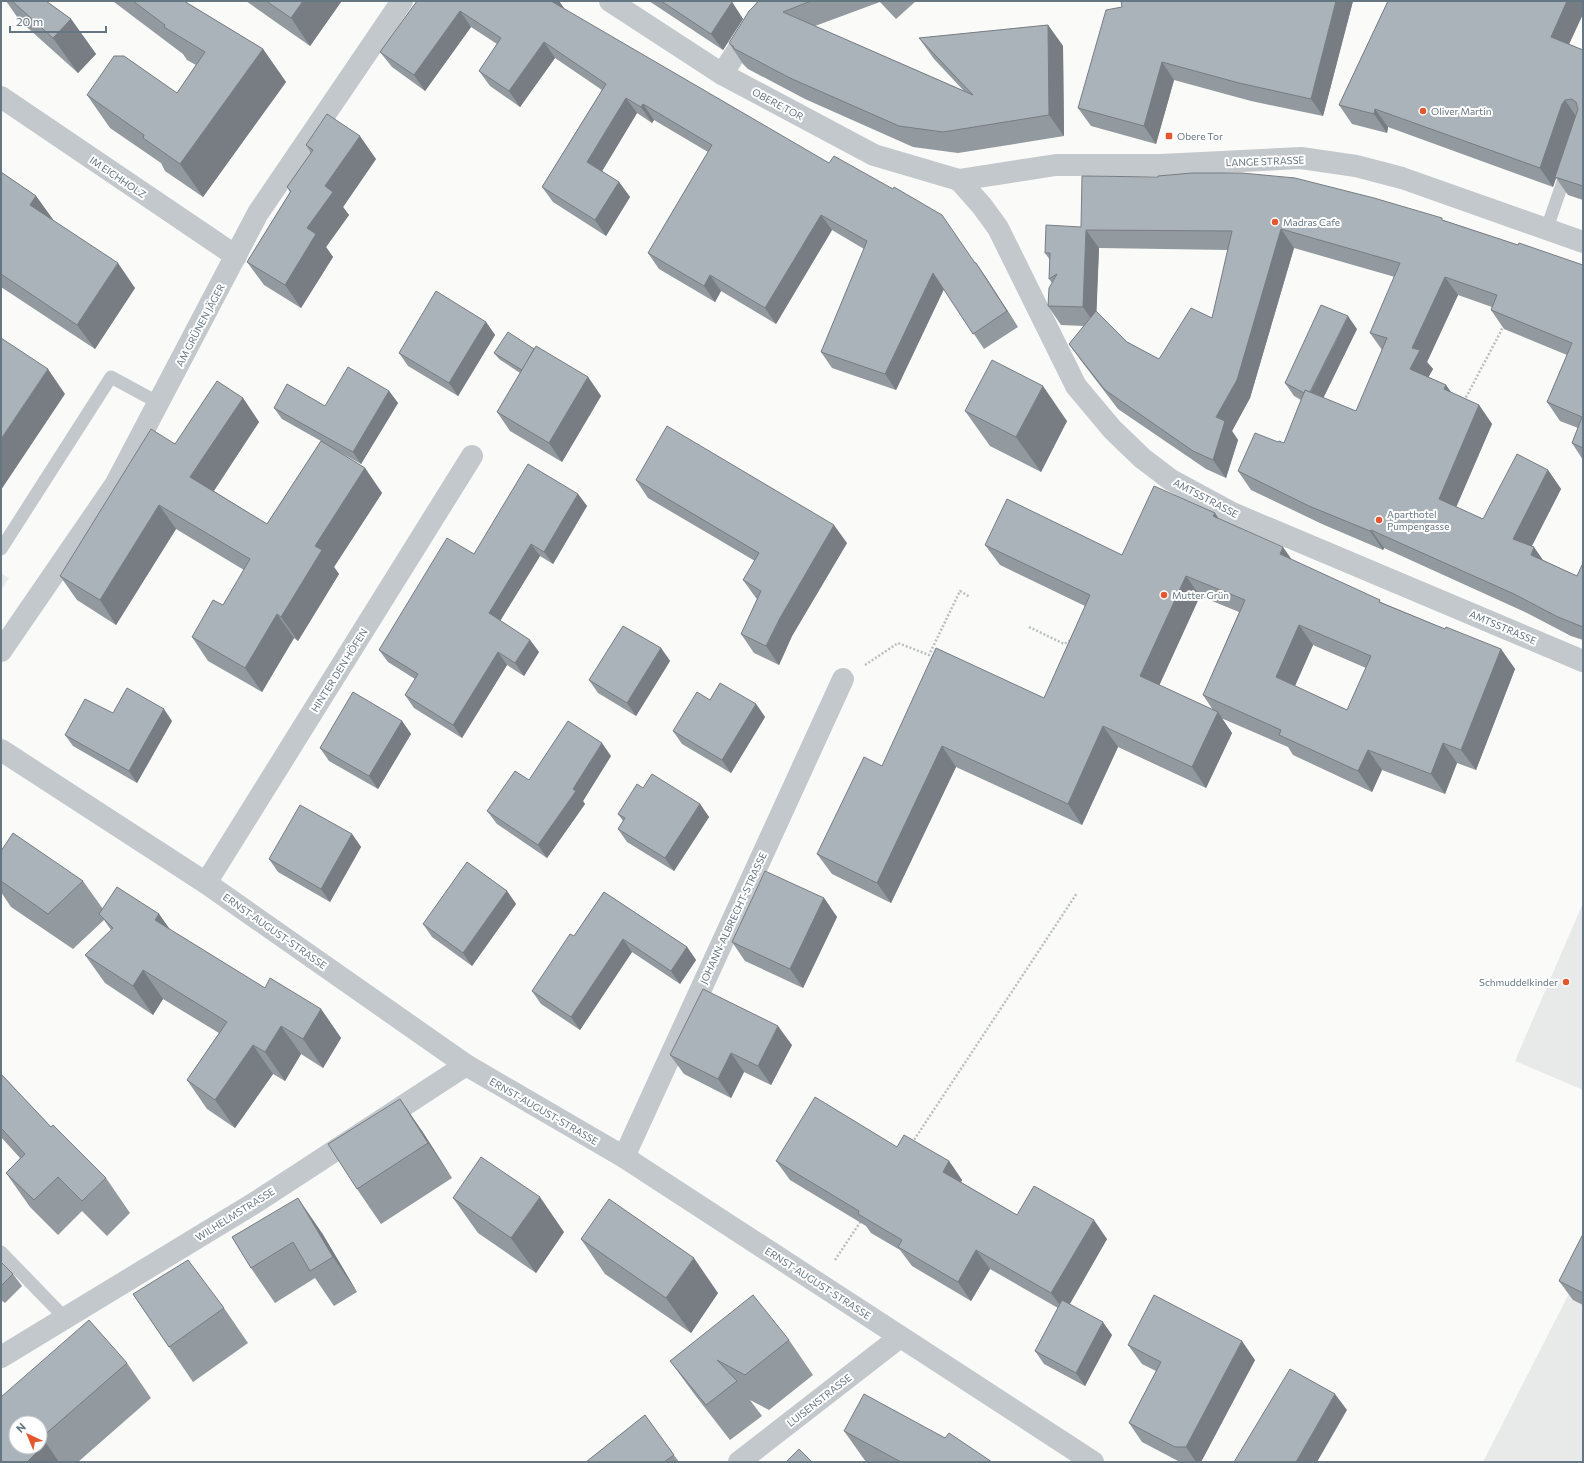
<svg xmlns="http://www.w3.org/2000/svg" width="1584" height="1463" font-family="Commissioner,sans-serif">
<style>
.built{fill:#e8e9e9}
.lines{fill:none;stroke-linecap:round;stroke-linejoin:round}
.path{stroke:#bbbfc2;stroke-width:2.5;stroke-dasharray:2 2;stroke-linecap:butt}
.lane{stroke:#c3c8cc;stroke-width:13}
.street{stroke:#c3c8cc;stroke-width:22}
.wall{fill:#929a9f;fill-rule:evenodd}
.shaded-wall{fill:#777d82}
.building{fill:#aab3b9;stroke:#777d82;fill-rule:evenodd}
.poi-dot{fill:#e4572e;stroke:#fff;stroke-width:1.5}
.labels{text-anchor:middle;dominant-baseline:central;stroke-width:4;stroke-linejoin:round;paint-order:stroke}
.street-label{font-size:10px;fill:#657683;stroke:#fff}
.poi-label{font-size:10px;fill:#657683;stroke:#fff;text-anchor:start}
</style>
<rect width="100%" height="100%" fill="#fafaf8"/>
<g class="built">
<path d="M1 573 9 578 1 590Z"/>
<path d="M1583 903V1090L1515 1061Z"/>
<path d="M1583 1266V1462H1483Z"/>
</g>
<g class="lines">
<g class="path">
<path d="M1464 401 1500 333 1504 324"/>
<path d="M1029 627 1064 644 1071 640"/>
<path d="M865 665 898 643 929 655 960 591 970 597"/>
<path d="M912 1143 1077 893"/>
<path d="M835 1260 861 1221"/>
</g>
<g class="lane">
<path d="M1547 228 1567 170"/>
<path d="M1 549 111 377 159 403"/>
<path d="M1 1252 65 1318"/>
</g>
<g class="street">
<path d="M610 1 722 74 874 155 959 180 1056 165H1161L1301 158 1356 166 1402 178 1583 242"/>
<path d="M722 74 766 7 774 1"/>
<path d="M1 97 236 256"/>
<path d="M959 180 982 206 998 228 1076 386 1112 429 1142 458 1171 480 1232 513 1583 661"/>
<path d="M1 651 115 485 258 213 402 1"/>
<path d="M1 750 206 883 466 1065 624 1157 1093 1462"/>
<path d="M206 883 472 456"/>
<path d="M624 1157 843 679"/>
<path d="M1 1357 253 1204 466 1065"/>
<path d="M739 1462 900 1337"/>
</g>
</g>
<g class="wall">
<path d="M6 1H46L71 19 96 54 78 73 20 21Z"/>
<path d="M113 1H184L263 49 286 82 203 197 165 171 161 163 110 128 87 95 177 93 196 65 187 60 183 54 114 2Z"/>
<path d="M246 1H340L341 2 310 46Z"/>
<path d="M417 1H559L564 9 976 263 987 279 1018 327 984 349 944 289 896 390 832 368 821 352 864 249 832 230 776 324 721 291 715 302 659 269 648 253 708 152 654 120 652 123 637 113 602 171 619 182 630 197 606 236 553 202 542 187 602 90 555 58 520 107 490 86 479 71 497 44 471 27 425 91 392 67 380 52Z"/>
<path d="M649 1H730L732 2 743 19 723 50Z"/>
<path d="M759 1H916L896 19 880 2 815 26 964 91 934 59 919 38 1048 25 1063 46 1064 136 958 153 913 147 805 99 748 69 743 64 729 43Z"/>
<path d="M1121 1H1353L1323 116 1251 101 1174 80 1156 144 1091 126 1078 108 1122 7Z"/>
<path d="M1388 1H1583V14L1569 44 1583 50V200L1568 195 1556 178 1553 187 1388 127 1387 133 1352 124 1339 105Z"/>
<path d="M306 145 376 159 343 207 349 215 326 247 333 257 301 308 264 285 247 262 290 192 287 187 311 153Z"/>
<path d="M1 172 36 196 54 221 135 288 95 349 1 287Z"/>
<path d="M1443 220 1518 245 1583 265V460L1572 443 1578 428 1560 421 1547 402 1567 355 1504 329 1491 310 1492 307 1458 295 1427 362 1433 369 1428 377 1446 385 1451 393 1479 405 1492 424 1456 507 1483 519 1548 470 1561 489 1532 546 1543 560 1577 576 1583 565V640L1571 636 1527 613 1384 548 1383 550 1322 524 1251 490 1238 471 1278 442 1284 443 1301 400 1294 396 1285 383 1357 329 1323 398 1356 411 1382 350 1370 333 1395 277 1294 248 1250 398 1232 431 1238 440 1226 478 1206 469 1118 409 1082 362 1069 344 1084 326 1061 325 1048 306 1052 283 1049 279 1050 260 1045 253 1081 227ZM1099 248 1228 250 1212 318 1159 359 1127 342 1096 311Z"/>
<path d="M486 322 495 335 458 396 408 366 399 353Z"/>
<path d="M534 349 588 377 601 396 562 462 510 431 497 412 520 373 499 359 494 353Z"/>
<path d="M389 391 398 403 361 464 332 448 365 468 382 493 334 567 339 574 298 641 294 638 262 692 208 661 192 637 223 605 244 570 176 529 116 625 77 600 60 576 175 444 243 398 259 422 214 491 267 524 321 441 282 419 274 408 325 406Z"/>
<path d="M965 411 1067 421 1041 472 990 446Z"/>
<path d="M636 480 847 543 792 636 779 665 754 653 741 634 757 599 756 598 743 580 755 561 648 498Z"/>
<path d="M578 494 587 506 553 564 540 556 500 621 530 640 539 652 524 676 507 665 462 738 414 708 405 695 415 679 388 662 379 650 474 554Z"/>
<path d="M1218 518 1292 560 1383 603 1445 629 1501 649 1515 669 1476 770 1457 763 1445 794 1382 770 1372 792 1293 755 1288 747 1221 718 1232 733 1206 788 1118 747 1082 825 956 767 891 903 832 874 817 854 882 766 1044 698 1085 606 1000 565 985 545 1122 555ZM1200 596 1239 612 1203 695 1213 710 1159 685ZM1313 645 1366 668 1347 710 1295 686Z"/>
<path d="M661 648 670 661 636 716 598 693 589 680Z"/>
<path d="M710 700 756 704 765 717 731 773 682 744 673 731Z"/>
<path d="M113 713 172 721 137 783 73 746 65 735Z"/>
<path d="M402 721 411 734 378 789 329 761 320 748Z"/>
<path d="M611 756 583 801 585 804 547 858 497 824 487 811 529 780Z"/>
<path d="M643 788 700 804 709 817 674 871 627 842 618 829 623 821 618 814Z"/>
<path d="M352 834 361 847 330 902 278 872 269 859Z"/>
<path d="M1 851 83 881 103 909 159 914 169 929 265 988 321 1009 341 1038 323 1068 301 1054 285 1081 273 1074 235 1128 207 1109 187 1080 219 1033 163 999 153 1015 105 983 85 955 111 930 104 920 73 949 11 907 1 892Z"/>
<path d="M507 891 516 904 472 966 432 937 423 924Z"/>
<path d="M604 892 687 947 696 960 680 984 632 952 580 1030 541 1004 532 991 574 936Z"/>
<path d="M824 898 837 917 803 988 745 961 732 942Z"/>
<path d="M792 1045 771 1085 744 1072 731 1098 684 1074 670 1055Z"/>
<path d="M1 1074 51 1127 106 1178 130 1213 107 1236 82 1211 58 1235 30 1207 6 1173 20 1158 1 1137Z"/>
<path d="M400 1099 424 1134 452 1178 381 1224 357 1189Z"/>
<path d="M897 1147 949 1161 962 1180 961 1182 1017 1215 1107 1239 1070 1304 1112 1335 1085 1386 1044 1364 1035 1351 1058 1308 990 1269 971 1301 912 1266 900 1250 871 1233 866 1226 790 1180 776 1161Z"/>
<path d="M453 1198 564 1232 536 1273 478 1233Z"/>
<path d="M322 1233 357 1292 334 1306 315 1278 275 1303 251 1268 232 1237Z"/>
<path d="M1583 1234V1305L1573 1300 1559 1281Z"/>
<path d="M581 1239 718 1293 691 1333 605 1274Z"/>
<path d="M1 1262 13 1274 22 1286 5 1303 1 1300Z"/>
<path d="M133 1294 224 1308 248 1343 193 1382Z"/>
<path d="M789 1340 813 1375 769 1410 750 1400 762 1416 730 1440 695 1395 670 1361Z"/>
<path d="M1128 1345 1255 1360 1201 1462H1180L1142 1442 1129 1423 1156 1371 1142 1364Z"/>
<path d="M127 1363 151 1398 78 1462H1Z"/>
<path d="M645 1415 679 1462H586Z"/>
<path d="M844 1431 945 1438 992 1462H866Z"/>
</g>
<g class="shaded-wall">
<path d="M303 1H340L341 2 310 46 291 18Z"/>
<path d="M550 1H559L564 8 560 16Z"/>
<path d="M1336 1H1353L1323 116 1311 99Z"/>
<path d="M1567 1H1583V14L1564 55 1551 37Z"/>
<path d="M732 2 743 19 723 50 711 34Z"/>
<path d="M460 11 471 27 425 91 414 75Z"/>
<path d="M71 19 96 54 78 73 53 38Z"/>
<path d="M1048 25 1063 46 1064 136 1049 115Z"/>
<path d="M544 42 555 58 520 107 509 91Z"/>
<path d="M263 49 286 82 203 197 180 164Z"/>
<path d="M1162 62 1174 80 1156 144 1144 126Z"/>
<path d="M626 98 637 113 598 178 587 162Z"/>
<path d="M1565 100 1578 119 1555 177 1556 178 1553 187 1540 168 1562 104Z"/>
<path d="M643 104 654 120 652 123 641 107Z"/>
<path d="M1375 109 1388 127 1387 133 1374 114Z"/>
<path d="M360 136 376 159 343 207 349 215 326 247 333 257 301 308 285 285 307 228 325 186Z"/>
<path d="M619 182 630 197 606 236 595 220Z"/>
<path d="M36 196 54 221 48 230 30 205Z"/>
<path d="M821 215 832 230 776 324 765 308Z"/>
<path d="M1281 229 1294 248 1250 398 1232 431 1238 440 1226 478 1213 460 1216 417Z"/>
<path d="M1086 230 1099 248 1096 326 1083 307Z"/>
<path d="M118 263 135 288 95 349 77 325Z"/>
<path d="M976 263 987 279 1018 327 1007 311Z"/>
<path d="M933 273 944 289 896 390 885 374Z"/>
<path d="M710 275 721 291 715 302 704 286Z"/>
<path d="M1445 277 1458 295 1427 362 1433 369 1423 387 1410 369 1412 348Z"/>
<path d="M1348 316 1357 329 1318 409 1309 396Z"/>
<path d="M486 322 495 335 458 396 449 383Z"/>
<path d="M48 369 65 394 1 490V439Z"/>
<path d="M588 377 601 396 562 462 549 443Z"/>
<path d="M1446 385 1459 403 1444 389Z"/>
<path d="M1043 386 1067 421 1041 472 1016 437Z"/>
<path d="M389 391 398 403 361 464 353 452Z"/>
<path d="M243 398 259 422 207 501 190 477Z"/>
<path d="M1479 405 1492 424 1452 517 1439 499Z"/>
<path d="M365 468 382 493 334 567 339 574 298 641 281 617 315 546Z"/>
<path d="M1548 470 1561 489 1526 557 1513 539Z"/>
<path d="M578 494 587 506 553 564 544 552Z"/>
<path d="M159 505 176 529 116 625 100 600Z"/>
<path d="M1215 513 1229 534 1213 516Z"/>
<path d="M834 525 847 543 792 636 779 665 766 646 780 618Z"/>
<path d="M1371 530 1384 548 1383 550 1370 531Z"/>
<path d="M531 544 540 556 497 626 489 613Z"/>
<path d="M1283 547 1297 567 1280 554Z"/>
<path d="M1534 547 1547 566 1531 555Z"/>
<path d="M1186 576 1200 596 1154 697 1140 676Z"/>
<path d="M277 614 294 638 262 692 245 668Z"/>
<path d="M1299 625 1313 645 1290 697 1276 677Z"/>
<path d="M530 640 539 652 524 676 515 663Z"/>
<path d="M661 648 670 661 636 716 627 703Z"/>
<path d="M1501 649 1515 669 1476 770 1461 750Z"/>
<path d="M498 652 507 665 462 738 453 725Z"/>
<path d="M756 704 765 717 731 773 722 760Z"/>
<path d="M164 709 172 721 137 783 129 771Z"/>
<path d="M1218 712 1232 733 1206 788 1192 767Z"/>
<path d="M402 721 411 734 378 789 369 776Z"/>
<path d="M1103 726 1118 747 1082 825 1068 804Z"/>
<path d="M602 743 611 756 583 801 585 804 547 858 538 845Z"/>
<path d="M1443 743 1457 763 1445 794 1431 774Z"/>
<path d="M942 746 956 767 891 903 877 883Z"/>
<path d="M1368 750 1382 770 1372 792 1358 771Z"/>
<path d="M700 804 709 817 674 871 665 858Z"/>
<path d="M352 834 361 847 330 902 321 889Z"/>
<path d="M507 891 516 904 472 966 463 953Z"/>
<path d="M824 898 837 917 803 988 790 969Z"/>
<path d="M159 914 179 942 155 920Z"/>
<path d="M623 939 632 952 580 1030 571 1017Z"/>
<path d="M687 947 696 960 680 984 671 971Z"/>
<path d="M143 970 163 999 153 1015 133 986Z"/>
<path d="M321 1009 341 1038 323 1068 303 1039Z"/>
<path d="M281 1026 301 1054 285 1081 265 1052Z"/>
<path d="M778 1026 792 1045 771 1085 758 1066Z"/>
<path d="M253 1045 273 1074 235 1128 215 1100Z"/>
<path d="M731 1053 744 1072 731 1098 718 1079Z"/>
<path d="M400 1099 424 1134 452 1178 428 1143Z"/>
<path d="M949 1161 962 1180 956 1191 943 1172Z"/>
<path d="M540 1197 564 1232 536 1273 511 1238Z"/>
<path d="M298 1198 322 1233 357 1292 333 1257Z"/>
<path d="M1094 1220 1107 1239 1065 1312 1051 1293Z"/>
<path d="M976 1250 990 1269 971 1301 958 1282Z"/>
<path d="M694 1258 718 1293 691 1333 666 1298Z"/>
<path d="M1103 1322 1112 1335 1085 1386 1076 1373Z"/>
<path d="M1242 1341 1255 1360 1201 1462H1196L1186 1447Z"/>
<path d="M1335 1394 1347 1410 1317 1462H1296Z"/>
<path d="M46 1443 59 1462H27Z"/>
</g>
<g class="building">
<path d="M12 1H46L71 19 53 38Z"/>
<path d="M133 1H184L263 49 180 164 143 138 144 135 87 95 114 56H124L177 93 205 52 164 27 165 25Z"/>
<path d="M266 1H303L291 18Z"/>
<path d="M417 1H551L829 163 834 156 893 189 894 187 942 215 975 263H976L1007 311 973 334 933 273 885 374 821 352 867 241 821 215 765 308 710 275 704 286 648 253 712 145 643 104 641 107 626 98 587 162 619 182 595 220 542 187 606 84 544 42 509 91 479 71 501 38 460 11 414 75 380 52Z"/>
<path d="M661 1H730L732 2 711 34Z"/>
<path d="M759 1H811L783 12 973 95 919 38 1048 25 1049 115 943 132 899 126 790 78 733 48 734 47 729 43 749 11Z"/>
<path d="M1121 1H1336L1311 99 1239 83 1162 62 1144 126 1078 108 1106 10 1122 7Z"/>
<path d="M1388 1H1567L1551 37 1583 50V186L1555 177 1578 109 1576 102 1572 99 1565 100 1562 104 1540 168 1375 109 1374 114 1339 105Z"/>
<path d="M327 114 360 136 325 186 333 192 307 228 316 234 285 285 247 262 291 191 287 187 313 150 306 145Z"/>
<path d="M1 172 36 196 30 205 118 263 77 325 1 274Z"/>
<path d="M1192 173H1242L1295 178 1374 198 1442 218V220L1518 245 1519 243 1583 265V448L1572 443 1582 417 1547 402 1572 343 1491 310 1497 295 1445 277 1412 348 1420 350 1410 369 1446 385 1444 389 1479 405 1439 499 1483 519 1517 454 1548 470 1513 539 1534 547 1531 555 1577 576 1582 565H1583V627L1558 617 1514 594 1371 530 1370 531 1309 506 1238 471 1255 433 1278 442 1279 441 1284 443 1305 390 1356 411 1387 338 1370 333 1400 263 1281 229 1237 380 1216 417 1225 421 1213 460 1193 451 1105 390 1069 344 1096 311 1127 342 1159 359 1191 308 1212 318 1232 231 1086 230 1083 307 1048 306 1049 288 1057 274 1049 279 1050 253H1045L1046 225 1081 227 1082 176 1158 177V176Z"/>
<path d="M436 291 486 322 449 383 399 353Z"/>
<path d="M1321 305 1348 316 1310 392 1305 390 1304 393 1285 383Z"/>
<path d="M508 332 534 349 522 370 494 353Z"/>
<path d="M1 338 48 369 1 439Z"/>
<path d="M536 346 588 377 549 443 497 412Z"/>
<path d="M992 360 1043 386 1016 437 965 411Z"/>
<path d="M348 367 389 391 353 452 274 408 287 384 325 406Z"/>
<path d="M217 381 243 398 190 477 267 524 321 441 365 468 315 546 322 550 281 617 277 614 245 668 192 637 213 600 223 605 250 559 159 505 100 600 60 576 151 429 175 444Z"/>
<path d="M667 426 834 525 780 618 766 646 741 634 761 591 743 580 759 553 636 480Z"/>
<path d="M528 464 578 494 544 552 531 544 489 613 530 640 515 663 498 652 453 725 405 695 418 674 379 650 447 538 474 554Z"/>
<path d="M1154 486 1215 513 1213 516 1283 547 1280 554 1380 600 1379 602 1445 629 1446 627 1501 649 1461 750 1443 743 1431 774 1368 750 1358 771 1279 735 1281 730 1203 695 1245 600 1186 576 1140 676 1218 712 1192 767 1103 726 1068 804 942 746 877 883 817 854 864 757 882 766 936 648 1044 698 1090 595 985 545 1007 499 1122 555ZM1299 625 1371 656 1347 710 1276 677Z"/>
<path d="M623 626 661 648 627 703 589 680Z"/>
<path d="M720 683 756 704 722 760 673 731 697 692 710 700Z"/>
<path d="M127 688 164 709 129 771 65 735 85 699 113 713Z"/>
<path d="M353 692 402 721 369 776 320 748Z"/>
<path d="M568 721 602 743 573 789 576 791 538 845 487 811 515 771 529 780Z"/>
<path d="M652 774 700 804 665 858 618 829 625 818 618 814 637 784 643 788Z"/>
<path d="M300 805 352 834 321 889 269 859Z"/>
<path d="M13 833 83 881 48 914 1 881V851Z"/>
<path d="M467 862 507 891 463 953 423 924Z"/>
<path d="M765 871 824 898 790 969 732 942Z"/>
<path d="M117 887 159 914 155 920 265 988 270 978 321 1009 303 1039 281 1026 265 1052 253 1045 215 1100 187 1080 227 1022 143 970 133 986 85 955 113 928 99 914Z"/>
<path d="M604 892 687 947 671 971 623 939 571 1017 532 991 570 934 574 936Z"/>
<path d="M703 989 778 1026 758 1066 731 1053 718 1079 670 1055Z"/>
<path d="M1 1074 51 1127 53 1125 106 1178 82 1201 58 1177 34 1200 6 1173 25 1154 1 1128Z"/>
<path d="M815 1097 897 1147 904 1135 949 1161 943 1172 1017 1215 1034 1186 1094 1220 1051 1293 976 1250 958 1282 898 1247 902 1240 858 1214 859 1211 776 1161Z"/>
<path d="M400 1099 428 1143 357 1189 328 1144Z"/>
<path d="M481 1157 540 1197 511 1238 453 1198Z"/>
<path d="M298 1198 333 1257 310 1271 293 1242 251 1268 232 1237Z"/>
<path d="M609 1199 694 1258 666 1298 581 1239Z"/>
<path d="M1583 1234V1293L1559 1281Z"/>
<path d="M188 1260 224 1308 169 1347 133 1294Z"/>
<path d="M1 1262 13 1274 1 1286Z"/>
<path d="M753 1295 789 1340 745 1375 717 1360 737 1381 706 1405 670 1361Z"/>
<path d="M1154 1295 1242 1341 1186 1447H1175L1129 1423 1161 1362 1128 1345Z"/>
<path d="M1062 1300 1103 1322 1076 1373 1035 1351Z"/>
<path d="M89 1320 127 1363 41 1438 46 1443 27 1462H1V1397ZM16 1423H40V1447H16Z"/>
<path d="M1290 1369 1335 1394 1296 1462H1234Z"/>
<path d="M864 1394 945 1438 949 1433 992 1462H901L844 1431Z"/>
<path d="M645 1415 674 1455 664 1462H586Z"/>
<path d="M799 1449 812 1462H786Z"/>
</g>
<g class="poi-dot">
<circle cx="1423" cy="111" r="4"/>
<rect x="1165" y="132" width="8" height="8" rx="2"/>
<circle cx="1275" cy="222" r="4"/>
<circle cx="1379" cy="520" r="4"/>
<circle cx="1164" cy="595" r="4"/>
<circle cx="1566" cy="982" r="4"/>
</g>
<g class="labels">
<g class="street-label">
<text transform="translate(778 104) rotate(28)">OBERE TOR</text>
<text transform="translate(1265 161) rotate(-2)">LANGE STRASSE</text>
<text transform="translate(118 177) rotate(34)">IM EICHHOLZ</text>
<text transform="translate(200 325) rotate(-62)">AM GRÜNEN JÄGER</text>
<text transform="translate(1206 498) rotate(28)">AMTSSTRASSE</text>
<text transform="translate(1503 627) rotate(23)">AMTSSTRASSE</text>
<text transform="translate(339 670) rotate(-58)">HINTER DEN HÖFEN</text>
<text transform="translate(733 918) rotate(-65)">JOHANN-ALBRECHT-STRASSE</text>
<text transform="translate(275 931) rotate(35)">ERNST-AUGUST-STRASSE</text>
<text transform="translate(544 1111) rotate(30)">ERNST-AUGUST-STRASSE</text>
<text transform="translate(235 1214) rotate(-32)">WILHELMSTRASSE</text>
<text transform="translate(818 1283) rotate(33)">ERNST-AUGUST-STRASSE</text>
<text transform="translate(819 1400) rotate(-38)">LUISENSTRASSE</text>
</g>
<g class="poi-label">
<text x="1431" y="111">Oliver Martin</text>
<text x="1177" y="136">Obere Tor</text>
<text x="1283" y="222">Madras Cafe</text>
<text x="1387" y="514">Aparthotel<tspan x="1387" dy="12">Pumpengasse</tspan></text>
<text x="1172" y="595">Mutter Grün</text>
<text x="1558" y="982" text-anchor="end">Schmuddelkinder</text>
</g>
</g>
<rect width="1584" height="1463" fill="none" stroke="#657683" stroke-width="4"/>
<g transform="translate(28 1435) rotate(316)"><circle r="19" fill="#ffffff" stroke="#c1c8cd"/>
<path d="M0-3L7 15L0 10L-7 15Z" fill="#e4572e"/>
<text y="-6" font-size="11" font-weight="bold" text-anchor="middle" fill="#657683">N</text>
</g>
<path d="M10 26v6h96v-6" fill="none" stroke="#657683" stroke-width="2"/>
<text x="16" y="26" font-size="12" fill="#657683" stroke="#ffffff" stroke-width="3" paint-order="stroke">20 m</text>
</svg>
